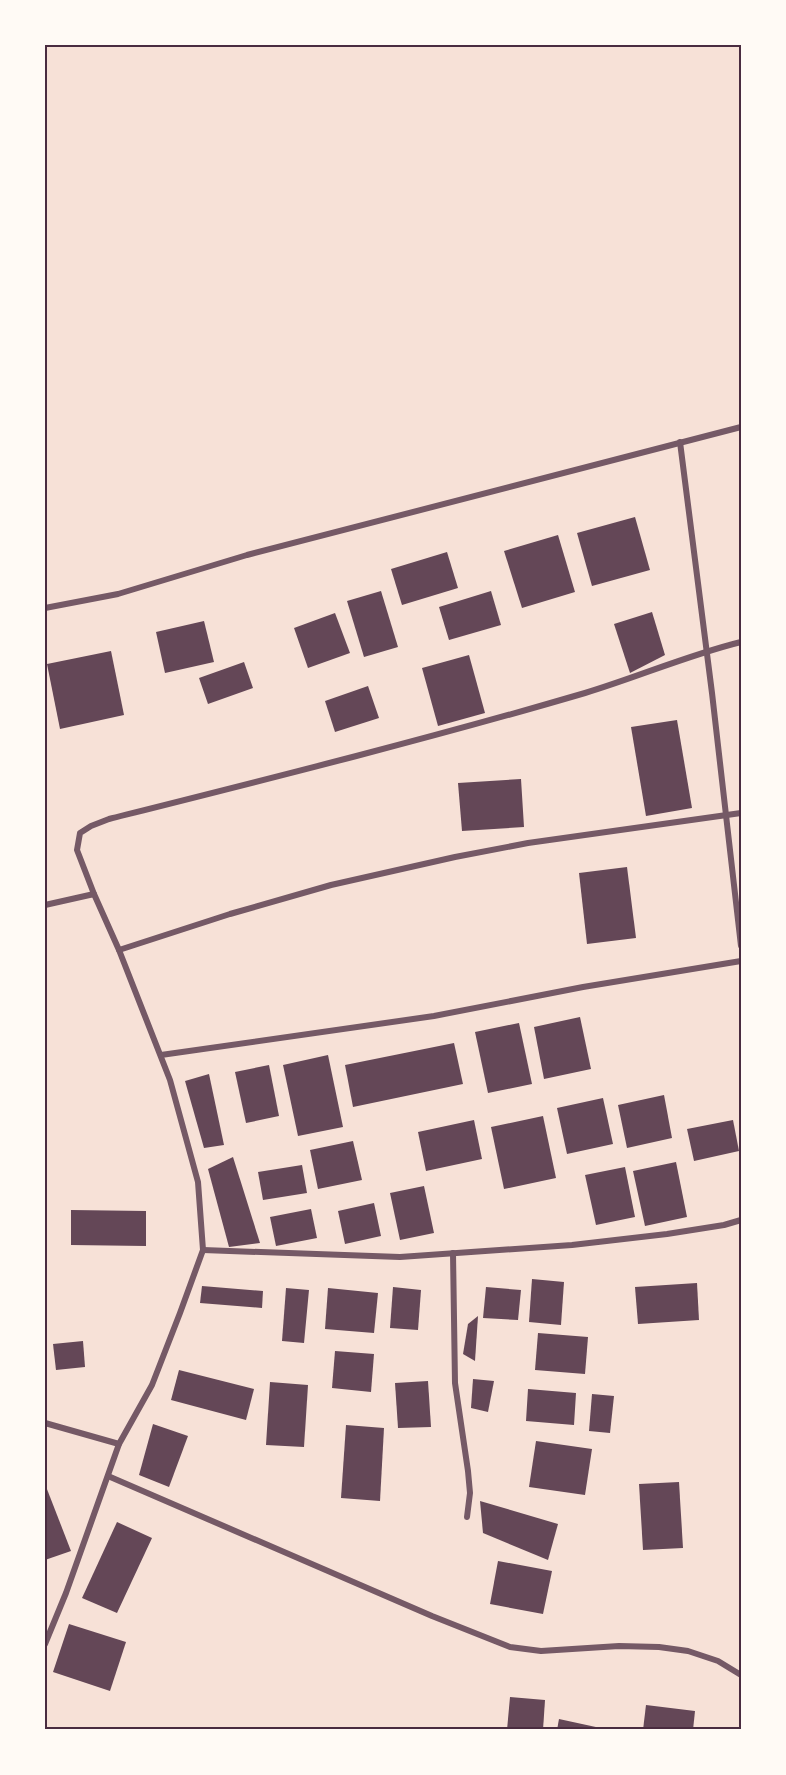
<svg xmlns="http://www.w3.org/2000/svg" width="786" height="1775" font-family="'Nunito Sans',sans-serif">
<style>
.building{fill:#644757}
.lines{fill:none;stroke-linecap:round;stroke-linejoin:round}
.minor{stroke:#755966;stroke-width:6}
.neatline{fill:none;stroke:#4a2c40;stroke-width:2}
</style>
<rect width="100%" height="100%" fill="#f7e1d7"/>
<g class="building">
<path d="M635 517 650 570 592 586 577 533Z"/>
<path d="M558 535 575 592 522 608 504 551Z"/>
<path d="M447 552 458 588 402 605 391 569Z"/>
<path d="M381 591 398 647 364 657 347 601Z"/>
<path d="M491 591 501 625 449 640 439 607Z"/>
<path d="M652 612 665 655 630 673 614 624Z"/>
<path d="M335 613 350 653 308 668 294 628Z"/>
<path d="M204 621 214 662 165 673 156 632Z"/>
<path d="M111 651 124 715 60 729 47 664Z"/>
<path d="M469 655 485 713 438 726 422 668Z"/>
<path d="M244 662 253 688 208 704 199 678Z"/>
<path d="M368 686 379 718 335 732 325 701Z"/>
<path d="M677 720 692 808 646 816 631 727Z"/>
<path d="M521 779 524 827 462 831 458 783Z"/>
<path d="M627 867 636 938 587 944 579 873Z"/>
<path d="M580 1017 591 1069 544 1079 534 1027Z"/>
<path d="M519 1023 532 1084 488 1093 475 1032Z"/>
<path d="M454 1043 463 1084 353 1107 345 1065Z"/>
<path d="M328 1055 343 1127 298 1136 283 1065Z"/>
<path d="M269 1065 279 1116 246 1123 235 1072Z"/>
<path d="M209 1074 224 1145 204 1148 185 1081Z"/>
<path d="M664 1095 672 1138 627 1148 618 1105Z"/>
<path d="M603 1098 613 1144 567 1154 557 1108Z"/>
<path d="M543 1116 556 1178 504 1189 491 1127Z"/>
<path d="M474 1120 482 1159 426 1171 418 1132Z"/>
<path d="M733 1120 739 1151 694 1161 687 1129Z"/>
<path d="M353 1141 362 1180 318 1189 310 1150Z"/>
<path d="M233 1157 260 1243 229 1247 208 1169Z"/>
<path d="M676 1162 687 1217 645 1226 633 1171Z"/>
<path d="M302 1165 307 1193 263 1200 258 1172Z"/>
<path d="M625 1167 635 1217 596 1225 585 1175Z"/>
<path d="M424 1186 434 1233 400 1240 390 1193Z"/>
<path d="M374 1203 381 1236 345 1244 338 1211Z"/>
<path d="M311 1209 317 1238 276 1246 270 1217Z"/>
<path d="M71 1210 146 1211V1246L71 1245Z"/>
<path d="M532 1279 564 1282 561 1325 529 1322Z"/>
<path d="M697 1283 699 1320 638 1324 635 1287Z"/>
<path d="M202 1286 263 1291 262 1308 200 1303Z"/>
<path d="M393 1287 421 1290 418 1330 390 1328Z"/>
<path d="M486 1287 521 1290 518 1320 483 1318Z"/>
<path d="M286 1288 309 1290 304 1343 282 1341Z"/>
<path d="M328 1288 378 1293 374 1333 325 1329Z"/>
<path d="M478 1316 475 1361 463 1354 468 1324Z"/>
<path d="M538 1333 588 1337 585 1374 535 1370Z"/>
<path d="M83 1341 85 1367 56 1370 53 1344Z"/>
<path d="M335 1351 374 1354 371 1392 332 1388Z"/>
<path d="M179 1370 254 1389 246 1420 171 1400Z"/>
<path d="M473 1379 494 1381 488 1412 471 1408Z"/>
<path d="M428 1381 431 1427 398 1428 395 1383Z"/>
<path d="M270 1382 308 1385 304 1447 266 1445Z"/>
<path d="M528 1389 576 1393 574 1425 526 1421Z"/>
<path d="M592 1394 614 1396 610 1433 589 1431Z"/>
<path d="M153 1424 188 1436 169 1487 139 1475Z"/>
<path d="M346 1425 384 1428 380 1501 341 1498Z"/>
<path d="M536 1441 592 1449 585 1495 529 1487Z"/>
<path d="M679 1482 683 1548 643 1550 639 1484Z"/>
<path d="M45 1484 71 1551 45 1560Z"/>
<path d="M480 1501 558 1524 548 1560 483 1533Z"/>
<path d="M117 1522 152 1538 117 1613 82 1598Z"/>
<path d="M498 1561 552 1571 543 1614 490 1604Z"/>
<path d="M69 1624 126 1642 110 1691 53 1672Z"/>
<path d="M510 1697 545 1700 543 1730H507Z"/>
<path d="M646 1705 695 1711 693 1730H643Z"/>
<path d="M559 1719 605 1729V1730H557Z"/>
</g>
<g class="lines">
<g class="minor">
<path d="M680 442 712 693 741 946"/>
<path d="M45 608 118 594 247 555 741 427"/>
<path d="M94 894 77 850 80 833 91 826 109 819C268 779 428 739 585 693 638 677 688 655 741 642"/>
<path d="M45 905 94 894 119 950 170 1080 198 1182 203 1250 180 1313 152 1385 119 1444 66 1593 45 1644"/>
<path d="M119 950 230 914 331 885 455 857 528 843 741 813"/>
<path d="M161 1055 434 1016 583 987 741 961"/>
<path d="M203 1250 400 1257 572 1245 667 1234 724 1225 741 1220"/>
<path d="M453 1253 455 1383 468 1471 470 1493 467 1517"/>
<path d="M45 1423 119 1444"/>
<path d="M108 1476 432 1616 510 1647 541 1651 619 1646 659 1647 688 1651 718 1661 741 1675"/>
</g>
</g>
<rect width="786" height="1775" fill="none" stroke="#fffaf5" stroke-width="93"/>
<rect x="46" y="46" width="694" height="1682" class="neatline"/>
</svg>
